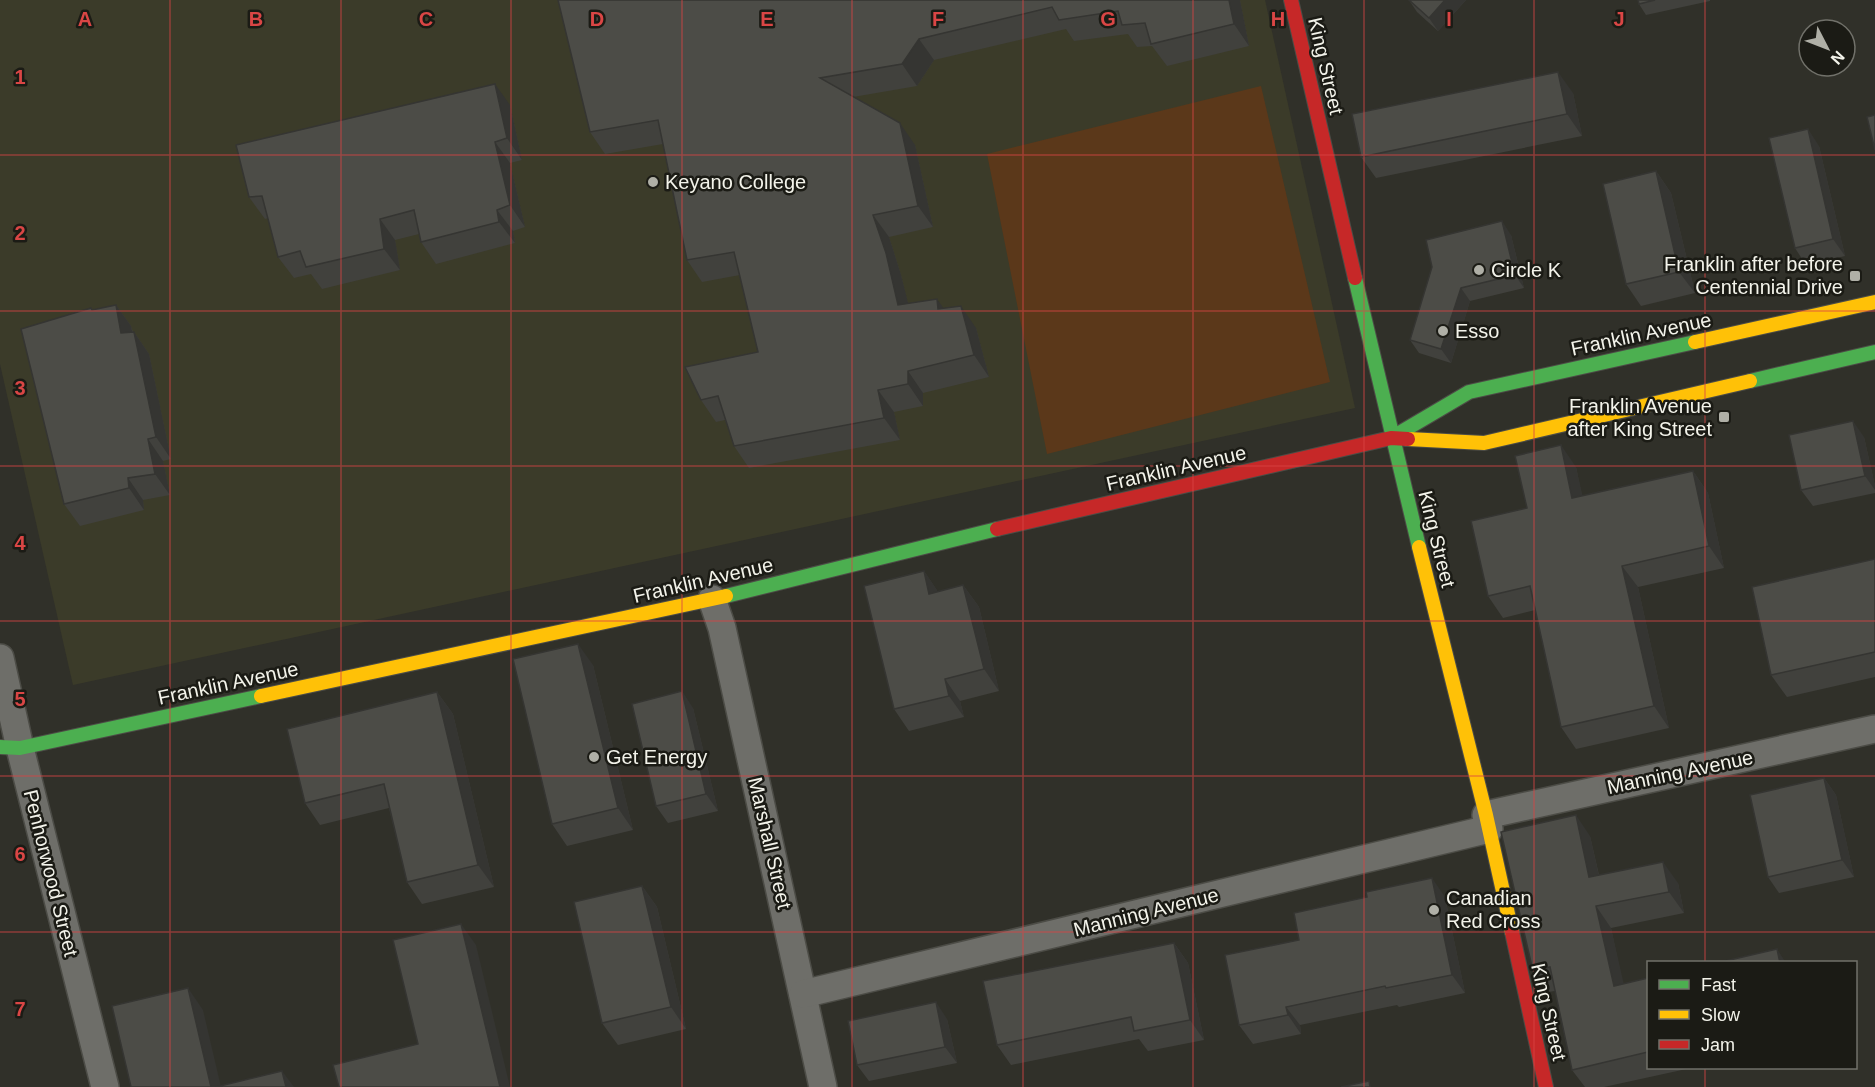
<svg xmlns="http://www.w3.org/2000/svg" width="1875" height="1087" font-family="Helvetica,sans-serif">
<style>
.built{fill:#3b3b29}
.green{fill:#5b381a}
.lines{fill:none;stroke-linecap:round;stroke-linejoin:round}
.street-casing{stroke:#4c4c46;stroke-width:30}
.fast-casing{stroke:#4c4c46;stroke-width:16}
.slow-casing{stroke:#4c4c46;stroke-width:16}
.jam-casing{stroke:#4c4c46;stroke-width:16}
.street{stroke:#6e6e69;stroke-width:27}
.fast{stroke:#4caf50;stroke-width:14}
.slow{stroke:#ffc107;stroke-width:14}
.jam{stroke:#c62828;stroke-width:14}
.wall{fill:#41413d}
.shaded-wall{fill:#353532}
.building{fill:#4c4c47;stroke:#353532;stroke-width:1.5}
.grid{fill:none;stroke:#da4645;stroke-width:1.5;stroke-opacity:0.55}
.poi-dot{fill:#afafa6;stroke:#1b1b15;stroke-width:2}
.labels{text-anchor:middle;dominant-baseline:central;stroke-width:5;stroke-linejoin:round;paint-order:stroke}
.street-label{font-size:20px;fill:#f3f3ea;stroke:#1b1b15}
.poi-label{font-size:20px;fill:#f3f3ea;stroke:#1b1b15;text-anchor:start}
.grid-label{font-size:20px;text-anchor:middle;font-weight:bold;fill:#da4645;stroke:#1b1b15;stroke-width:5;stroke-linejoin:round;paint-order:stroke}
</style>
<rect width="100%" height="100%" fill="#303029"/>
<path class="built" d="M0 0H1265L1355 408 73 685 0 364Z"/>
<path class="green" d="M1261 86 1330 382 1047 454 987 154Z"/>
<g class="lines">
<defs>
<g id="street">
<path d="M712 599 722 628 823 1087"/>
<path d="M0 658 20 748 105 1087"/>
<path d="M1486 815 1875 729"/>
<path d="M803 994 1489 829"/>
</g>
<g id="fast">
<path d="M1355 278 1419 547"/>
<path d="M1750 381 1875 352"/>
<path d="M1391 438 1469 392 1695 342"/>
<path d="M726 596 997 529"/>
<path d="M0 747 20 748 261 696"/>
</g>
<g id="slow">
<path d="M1695 342 1875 302"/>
<path d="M1408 439 1484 443 1750 381"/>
<path d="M1419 547 1486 815 1512 932"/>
<path d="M261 696 726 596"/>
</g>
<g id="jam">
<path d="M1291 0 1355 278"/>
<path d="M997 529 1391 438 1408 439"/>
<path d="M1512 932 1546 1087"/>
</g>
</defs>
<use href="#street" class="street-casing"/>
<use href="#fast" class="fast-casing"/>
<use href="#slow" class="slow-casing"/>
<use href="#jam" class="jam-casing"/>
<use href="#street" class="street"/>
<use href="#fast" class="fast"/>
<use href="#slow" class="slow"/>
<use href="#jam" class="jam"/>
</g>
<g class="wall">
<path d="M558 0H1240L1249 46 1167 66 1152 46 1137 47 1128 34 1074 41 1066 29 934 60 917 86 853 97 915 145 933 227 889 237 901 275 908 304 943 308 976 328 989 377 923 393V406L894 412 900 440 749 468 734 446 725 420 716 422 701 400 758 352 740 275 702 282 687 260 663 144 605 154 590 132Z"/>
<path d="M1409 0H1466L1438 31 1417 12Z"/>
<path d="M1638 0H1710V1L1646 15 1639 4Z"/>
<path d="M1573 93 1582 136 1376 178 1361 157Z"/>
<path d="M510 105 522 160 510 163 525 227 513 231 515 243 436 264 421 242 419 234 395 240 400 270 322 289 311 274 294 278 278 257 268 218 265 219 249 197Z"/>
<path d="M1819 146 1845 256 1806 265 1795 248Z"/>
<path d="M1656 171 1671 193 1695 293 1641 306 1626 284Z"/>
<path d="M1511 235 1524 288 1470 301 1451 363 1419 353 1410 340Z"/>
<path d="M116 305 131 326 133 332H134L149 354 171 459 163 461 170 495 143 500 144 510 80 526 64 504 91 308 93 310Z"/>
<path d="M1864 437 1875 486V493L1813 506 1801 490Z"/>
<path d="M1576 467 1582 496 1693 471 1708 493 1724 568 1638 587 1669 728 1576 749 1561 727 1535 610 1503 618 1488 596 1527 508Z"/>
<path d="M1875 559V677L1787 697 1771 675Z"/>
<path d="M924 571 938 592 963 585 979 607 999 691 960 701 964 717 909 731 894 709Z"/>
<path d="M593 665 633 830 567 846 552 824Z"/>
<path d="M437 692 453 714 494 887 422 904 407 882 389 808 320 825 305 803Z"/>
<path d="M693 708 718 811 668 823 656 806Z"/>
<path d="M1824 778 1836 795 1854 877 1779 893 1768 877Z"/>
<path d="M1590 836 1599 875 1678 883 1684 913 1611 928 1623 984 1648 978V1068H1691L1604 1087H1585L1572 1070 1555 991 1548 992 1533 971Z"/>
<path d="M642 886 657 907 686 1029 618 1045 602 1023Z"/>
<path d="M1445 897 1465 993 1399 1007 1397 1005 1300 1025 1301 1034 1253 1044 1239 1025 1299 940Z"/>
<path d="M1174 943 1188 963 1204 1040 1148 1051 1139 1039 1011 1065 997 1045Z"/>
<path d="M947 1019 957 1063 869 1081 857 1065Z"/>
</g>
<g class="shaded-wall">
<path d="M1229 0H1240L1249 46 1234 24Z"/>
<path d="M1445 0H1466L1438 31 1429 18Z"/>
<path d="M919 39 934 60 917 86 902 64Z"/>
<path d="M1558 72 1573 93 1582 136 1567 114Z"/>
<path d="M495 84 510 105 522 160 507 138Z"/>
<path d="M900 123 915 145 933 227 918 206Z"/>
<path d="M1808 129 1819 146 1845 256 1833 239Z"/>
<path d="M495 142 510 163 525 227 510 205Z"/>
<path d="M1656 171 1671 193 1695 293 1679 272Z"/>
<path d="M497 210 513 231 515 243 499 222Z"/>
<path d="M873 215 889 237 901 275 914 327 898 305Z"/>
<path d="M380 219 395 240 400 270 384 249Z"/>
<path d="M1502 221 1511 235 1524 288 1515 275Z"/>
<path d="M1461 288 1470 301 1451 363 1441 349Z"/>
<path d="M937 299 952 320 938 309Z"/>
<path d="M116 305 131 326 137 355 121 333Z"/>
<path d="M961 306 976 328 989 377 974 355Z"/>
<path d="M134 332 149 354 171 459 156 437Z"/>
<path d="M908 371 923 393V406L908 384Z"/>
<path d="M878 390 894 412 900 440 884 418Z"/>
<path d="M1853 421 1864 437 1875 486V490L1865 476Z"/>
<path d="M148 439 163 461 170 495 155 474Z"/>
<path d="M1561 445 1576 467 1588 520 1572 498Z"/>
<path d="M1693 471 1708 493 1724 568 1709 546Z"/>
<path d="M128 478 143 500 144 510 129 488Z"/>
<path d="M1622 566 1638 587 1669 728 1654 706Z"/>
<path d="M924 571 939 593 929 594Z"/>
<path d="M963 585 979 607 999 691 984 669Z"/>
<path d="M578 644 593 665 633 830 618 808Z"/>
<path d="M945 679 960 701 964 717 949 696Z"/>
<path d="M682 691 693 708 718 811 706 794Z"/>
<path d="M437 692 453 714 494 887 478 865Z"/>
<path d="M1824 778 1836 795 1854 877 1842 860Z"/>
<path d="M1576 815 1590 836 1604 898 1589 877Z"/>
<path d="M1663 862 1678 883 1684 913 1669 892Z"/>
<path d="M1432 878 1445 897 1465 993 1452 975Z"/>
<path d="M642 886 657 907 686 1029 671 1007Z"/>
<path d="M1596 906 1611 928 1629 1007 1614 986Z"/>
<path d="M461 924 476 945 510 1087H500Z"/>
<path d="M1174 943 1188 963 1204 1040 1190 1020Z"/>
<path d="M1777 949 1786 963H1780Z"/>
<path d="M188 988 203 1010 221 1087H211Z"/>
<path d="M936 1002 947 1019 957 1063 945 1047Z"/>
<path d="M1286 1007 1300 1025 1301 1034 1288 1015Z"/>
<path d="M282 1071 294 1087H286Z"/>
</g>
<g class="building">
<path d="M558 0H1229L1234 24 1151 44 1145 23 1122 25 1118 11 1059 20 1052 7 919 39 902 64 820 78 900 123 918 206 873 215 886 253 898 305 937 299 938 309 961 306 974 355 908 371V384L878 390 884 418 734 446 718 396 701 400 685 367 758 352 734 252 687 260 658 120 590 132Z"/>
<path d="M1409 0H1445L1429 18Z"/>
<path d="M1638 0H1655L1639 4Z"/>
<path d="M1558 72 1567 114 1361 157 1352 114Z"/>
<path d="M495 84 507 138 495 142 510 205 497 210 499 222 421 242 414 210 380 219 384 249 306 267 300 251 278 257 262 196 249 197 236 145Z"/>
<path d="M1875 115V150L1867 117Z"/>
<path d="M1808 129 1833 239 1795 248 1769 138Z"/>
<path d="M1656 171 1679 272 1626 284 1603 184Z"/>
<path d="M1502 221 1515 275 1461 288 1441 349 1410 340 1432 267 1426 240Z"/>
<path d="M116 305 121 333 134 332 156 437 148 439 155 474 128 478 129 488 64 504 21 329 91 308 92 310Z"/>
<path d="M1853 421 1865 476 1801 490 1789 435Z"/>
<path d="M1561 445 1572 498 1693 471 1709 546 1622 566 1654 706 1561 727 1530 586 1488 596 1471 521 1527 508 1515 456Z"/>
<path d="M1875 559V652L1771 675 1752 587Z"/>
<path d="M924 571 929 594 963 585 984 669 945 679 949 696 894 709 864 586Z"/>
<path d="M578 644 618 808 552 824 513 659Z"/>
<path d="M682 691 706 794 656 806 632 704Z"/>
<path d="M437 692 478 865 407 882 384 784 305 803 287 729Z"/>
<path d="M1824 778 1842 860 1768 877 1750 795Z"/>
<path d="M1576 815 1589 877 1663 862 1669 892 1596 906 1614 986 1648 978V1052L1572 1070 1550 967 1533 971 1501 832Z"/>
<path d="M1432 878 1452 975 1386 988 1385 986 1286 1007 1288 1015 1239 1025 1225 955 1299 940 1294 913 1367 897 1366 892Z"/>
<path d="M642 886 671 1007 602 1023 574 902Z"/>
<path d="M461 924 500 1087H339L333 1065 418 1044 393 940Z"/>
<path d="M1174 943 1190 1020 1134 1031 1131 1017 997 1045 983 981Z"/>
<path d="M1777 949 1780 963H1717Z"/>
<path d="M188 988 211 1087H131L112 1006Z"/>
<path d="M936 1002 945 1047 857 1065 848 1021Z"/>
<path d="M282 1071 286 1087H216Z"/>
<path d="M1369 1081 1370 1087H1341Z"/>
</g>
<path class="grid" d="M170 0V1087M341 0V1087M511 0V1087M682 0V1087M852 0V1087M1023 0V1087M1193 0V1087M1364 0V1087M1534 0V1087M1705 0V962M0 155H1875M0 311H1875M0 466H1875M0 621H1875M0 776H1875M0 932H1875M1705 1068V1087"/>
<g class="poi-dot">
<circle cx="653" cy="182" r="6"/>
<circle cx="1479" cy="270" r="6"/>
<rect x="1849" y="270" width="12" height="12" rx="3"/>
<circle cx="1443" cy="331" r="6"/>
<rect x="1718" y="411" width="12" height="12" rx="3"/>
<circle cx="594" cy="757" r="6"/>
<circle cx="1434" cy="910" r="6"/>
</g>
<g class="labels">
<g class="street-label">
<text transform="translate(1326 66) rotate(77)">King Street</text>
<text transform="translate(1641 334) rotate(-12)">Franklin Avenue</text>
<text transform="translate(1176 468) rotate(-13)">Franklin Avenue</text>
<text transform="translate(1437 539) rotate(76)">King Street</text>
<text transform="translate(703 580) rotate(-13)">Franklin Avenue</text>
<text transform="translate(228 683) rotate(-12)">Franklin Avenue</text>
<text transform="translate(1680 772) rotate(-12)">Manning Avenue</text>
<text transform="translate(770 843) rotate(77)">Marshall Street</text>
<text transform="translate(51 873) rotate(76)">Penhorwood Street</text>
<text transform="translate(1146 912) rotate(-14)">Manning Avenue</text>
<text transform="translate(1549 1012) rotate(77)">King Street</text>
</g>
<g class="poi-label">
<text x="665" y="182">Keyano College</text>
<text x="1843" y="264" text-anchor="end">Franklin after before<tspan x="1843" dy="23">Centennial Drive</tspan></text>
<text x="1491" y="270">Circle K</text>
<text x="1455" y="331">Esso</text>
<text x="1712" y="406" text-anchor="end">Franklin Avenue<tspan x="1712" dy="23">after King Street</tspan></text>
<text x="606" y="757">Get Energy</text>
<text x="1446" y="898">Canadian<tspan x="1446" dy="23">Red Cross</tspan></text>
</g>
</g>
<g class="grid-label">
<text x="85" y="26">A</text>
<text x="256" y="26">B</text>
<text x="426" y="26">C</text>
<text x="597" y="26">D</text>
<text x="767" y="26">E</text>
<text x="938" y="26">F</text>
<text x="1108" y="26">G</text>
<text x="1278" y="26">H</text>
<text x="1449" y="26">I</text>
<text x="1619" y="26">J</text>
<text x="20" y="84">1</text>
<text x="20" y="240">2</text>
<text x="20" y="395">3</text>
<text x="20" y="550">4</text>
<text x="20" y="706">5</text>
<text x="20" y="861">6</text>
<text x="20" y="1016">7</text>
</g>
<rect x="1647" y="961" width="210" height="108" fill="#1b1b15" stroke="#71716a" stroke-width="1.5"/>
<rect x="1659" y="980" width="30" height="9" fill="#4caf50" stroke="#71716a" stroke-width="1.5"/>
<text x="1701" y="991" font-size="18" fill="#f3f3ea">Fast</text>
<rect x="1659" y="1010" width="30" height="9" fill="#ffc107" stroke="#71716a" stroke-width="1.5"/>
<text x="1701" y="1021" font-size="18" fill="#f3f3ea">Slow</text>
<rect x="1659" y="1040" width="30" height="9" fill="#c62828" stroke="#71716a" stroke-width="1.5"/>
<text x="1701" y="1051" font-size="18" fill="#f3f3ea">Jam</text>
<g transform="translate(1827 48) rotate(132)"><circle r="28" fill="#1b1b15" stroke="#71716a" stroke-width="1.5"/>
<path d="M0-4.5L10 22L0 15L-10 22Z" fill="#afafa6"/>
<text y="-9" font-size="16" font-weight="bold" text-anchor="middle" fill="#f3f3ea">N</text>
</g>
</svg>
